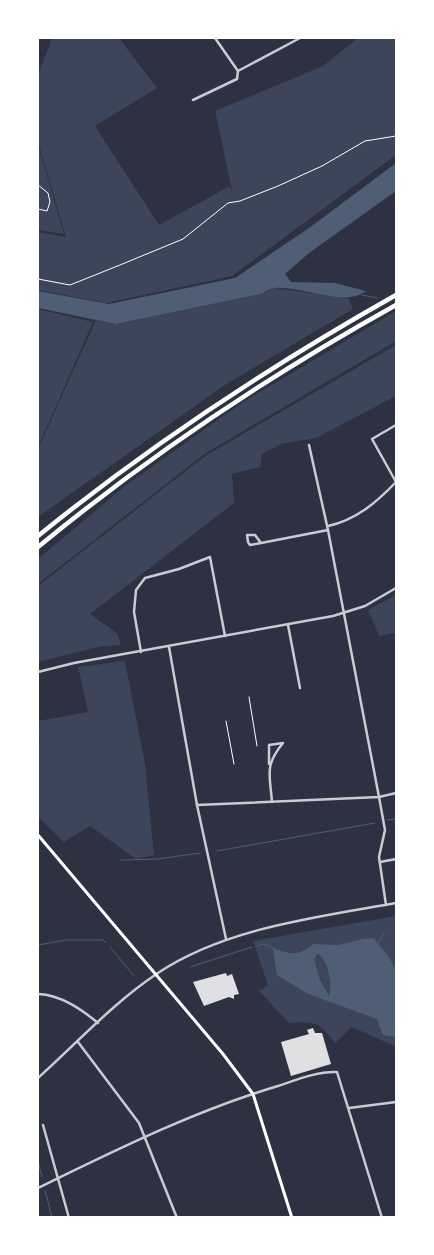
<svg xmlns="http://www.w3.org/2000/svg" width="434" height="1255" font-family="Arial,sans-serif">
<style>
.green{fill:#3c4559}
.water{fill:#4f5d75;fill-rule:evenodd}
.lines{fill:none;stroke-linecap:round;stroke-linejoin:round}
.stream{stroke:#4f5d75;stroke-width:1}
.building{fill:#e0e0e3}
.path{stroke:#fff;stroke-width:1}
.minor{stroke:#caccd0;stroke-width:2.5}
.secondary{stroke:#fff;stroke-width:3}
.motorway{stroke:#fff;stroke-width:4.5}
</style>
<rect width="100%" height="100%" fill="#2d3142"/>
<g class="green">
<path d="M52 38H119L157 88 95 126 159 225 230 186 233 195 215 111 323 66 358 38H396V155L232 276 106 303 38 290V232L66 237 38 142V75Z"/>
<path d="M38 145 64 234 38 230Z"/>
<path d="M274 288 348 298 353 309 225 385 38 517V449L96 320 116 324 261 294Z"/>
<path d="M38 309 93 322 38 447Z"/>
<path d="M396 311V341L206 453 38 584V559L125 486 243 402Z"/>
<path d="M396 345V396L316 438 281 444 262 454 260 467 232 474 234 503 90 614 118 634 121 645 103 646 38 662V586L205 456Z"/>
<path d="M396 595V633L379 636 368 610Z"/>
<path d="M125 661 145 764 154 855 136 859 90 826 64 842 38 817V739L40 736H38V721L88 712 78 667Z"/>
<path d="M396 916V1047L352 1027 335 1043C318 1022 316 1021 289 1023L259 991 268 985 253 941Z"/>
</g>
<g class="water">
<path d="M396 163V191L309 253 285 274 291 282 335 283 366 291C345 308 300 285 275 288 271 288 265 292 261 294L116 324 38 308V291L109 304 235 278 309 228Z"/>
<path d="M373 938 389 957 396 971V1037L383 1035 377 1019 308 994 277 975 273 948C289 954 299 957 313 944L339 945 362 939ZM318 953C328 961 333 984 329 996L320 980 314 959Z"/>
</g>
<g class="lines">
<g class="stream">
<path d="M362 295 377 298"/>
<path d="M387 820 396 819"/>
<path d="M217 851 375 823"/>
<path d="M121 860 158 859 200 853"/>
<path d="M378 944 384 933"/>
<path d="M38 945 66 940H103L106 943"/>
<path d="M257 946 264 944 273 948"/>
<path d="M110 947 134 976"/>
<path d="M190 967 252 947"/>
<path d="M38 1161 42 1177"/>
<path d="M45 1190 52 1218"/>
</g>
</g>
<g class="building">
<path d="M226 973 227 976 232 974 239 994 234 995V999L229 997 204 1006 193 982Z"/>
<path d="M313 1028 315 1033H322L331 1064 291 1076 281 1042 309 1034 307 1030Z"/>
</g>
<g class="lines">
<g class="path">
<path d="M38 185 48 193 50 202 47 211 38 209"/>
<path d="M38 279 70 285 120 265 183 239 228 203 240 201 278 186 322 166 365 141 396 136"/>
<path d="M249 697 257 746"/>
<path d="M226 721 234 764"/>
</g>
<g class="minor">
<path d="M215 38 238 71"/>
<path d="M193 100 237 79 238 71 300 38"/>
<path d="M309 445 328 530 379 797 385 830 379 857 386 905"/>
<path d="M396 482 372 439 396 425"/>
<path d="M328 526C356 520 377 502 396 482"/>
<path d="M261 543 255 535H247L248 542 250 545 261 543 328 530"/>
<path d="M288 625 300 688"/>
<path d="M169 647 197 805 226 939"/>
<path d="M141 652 134 612 136 590 145 578 179 569 210 557 225 636"/>
<path d="M38 672 74 663 333 616 365 606 396 588"/>
<path d="M269 764V745L283 743C264 766 270 775 272 802"/>
<path d="M197 805 379 797 396 793"/>
<path d="M380 862 396 859"/>
<path d="M38 994C61 995 81 1009 98 1023"/>
<path d="M78 1042 139 1123 177 1218"/>
<path d="M38 1078C77 1043 114 1002 158 973 225 928 318 917 396 903"/>
<path d="M349 1108 396 1102"/>
<path d="M43 1125 69 1218"/>
<path d="M38 1188C116 1150 194 1111 278 1086 296 1080 318 1071 337 1072L382 1218"/>
</g>
<path class="secondary" d="M38 835 223 1054 253 1094 292 1218"/>
<g class="motorway">
<path d="M38 536C150 445 270 366 396 295"/>
<path d="M38 547C150 455 270 375 396 305"/>
</g>
</g>
<rect width="434" height="1255" fill="none" stroke="#ffffff" stroke-width="78"/>
</svg>
